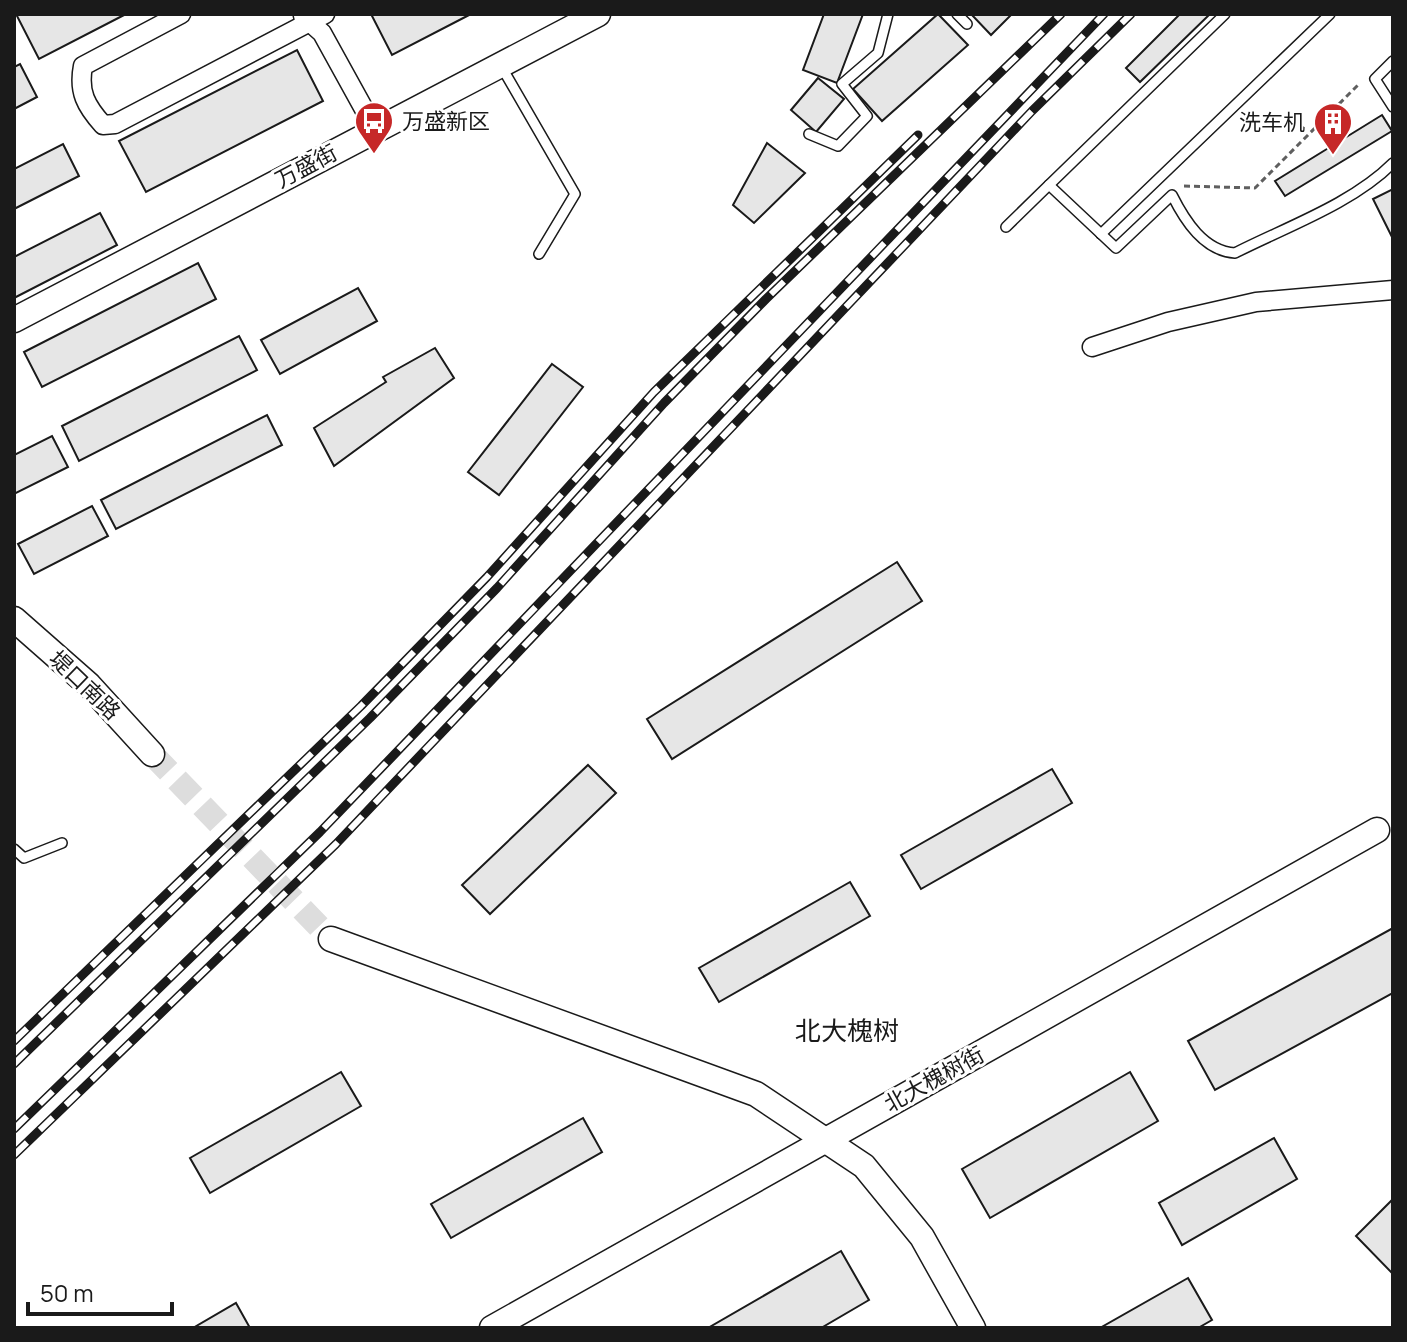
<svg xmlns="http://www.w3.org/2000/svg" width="1407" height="1342" font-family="Manrope,'Noto Sans SC',sans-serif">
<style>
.building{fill:#e6e6e6;stroke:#1a1a1a;stroke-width:2}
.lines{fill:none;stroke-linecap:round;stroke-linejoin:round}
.secondary-tunnel{stroke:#ddd;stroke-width:24;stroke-dasharray:24 12;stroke-linecap:butt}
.lane-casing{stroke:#1a1a1a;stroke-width:12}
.street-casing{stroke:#1a1a1a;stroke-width:21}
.secondary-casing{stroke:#1a1a1a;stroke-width:27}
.path{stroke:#5f5f5f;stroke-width:3;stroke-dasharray:6 4;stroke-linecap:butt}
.lane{stroke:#fff;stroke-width:9}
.street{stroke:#fff;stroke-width:18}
.secondary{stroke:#fff;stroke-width:24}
.rail-casing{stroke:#1a1a1a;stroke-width:9}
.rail{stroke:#fff;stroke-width:6;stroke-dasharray:18;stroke-linecap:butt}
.labels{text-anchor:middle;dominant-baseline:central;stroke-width:6;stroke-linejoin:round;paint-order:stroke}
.poi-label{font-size:22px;fill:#1a1a1a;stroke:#fff;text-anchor:start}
.street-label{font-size:22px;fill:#1a1a1a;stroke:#fff}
.quarter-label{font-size:26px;fill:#1a1a1a;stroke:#fff}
</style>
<rect width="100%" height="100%" fill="#fff"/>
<g class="building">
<path d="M16 14H126L39 59Z"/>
<path d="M371 14H471L392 55Z"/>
<path d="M824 14H863L837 83 803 70Z"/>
<path d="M938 14 968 45 882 121 853 89Z"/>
<path d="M971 14H1012L991 35Z"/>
<path d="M1180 14H1210L1140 82 1126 68Z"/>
<path d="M297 50 323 101 146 192 119 141Z"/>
<path d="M20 64 37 97 14 109V67Z"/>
<path d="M818 78 844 99 816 132 791 110Z"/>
<path d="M1382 115 1392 131 1285 196 1275 181Z"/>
<path d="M767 143 805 173 754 223 733 205Z"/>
<path d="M63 144 79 176 14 209V169Z"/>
<path d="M1393 189V239L1373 199Z"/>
<path d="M100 213 117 245 14 298V257Z"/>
<path d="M198 263 216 299 42 387 24 352Z"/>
<path d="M358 288 377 321 280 374 261 340Z"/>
<path d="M239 336 257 370 79 461 62 426Z"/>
<path d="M435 348 454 378 334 466 314 428 386 382 383 377Z"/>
<path d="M552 364 583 387 499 495 468 472Z"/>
<path d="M267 415 282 445 116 529 101 500Z"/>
<path d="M52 436 68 467 14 494V455Z"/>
<path d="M92 506 108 536 34 574 18 544Z"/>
<path d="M897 562 922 601 672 759 647 719Z"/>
<path d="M588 765 616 793 490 914 462 885Z"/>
<path d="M1052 769 1072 803 921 889 901 855Z"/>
<path d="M850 882 870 916 719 1002 699 968Z"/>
<path d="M1393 928V993L1215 1090 1188 1041Z"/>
<path d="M341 1072 361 1106 210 1193 190 1158Z"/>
<path d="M1130 1072 1158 1121 990 1218 962 1169Z"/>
<path d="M583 1118 602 1152 451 1238 431 1204Z"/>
<path d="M1274 1138 1297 1179 1182 1245 1159 1203Z"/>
<path d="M1393 1199V1274L1356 1236Z"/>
<path d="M841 1251 869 1300 821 1328H708Z"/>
<path d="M1188 1278 1212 1320 1198 1328H1100Z"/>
<path d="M236 1303 250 1328H193Z"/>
</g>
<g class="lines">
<path class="secondary-tunnel" d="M152 754 331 939"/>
<defs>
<g id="lane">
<path d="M957 14 967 24"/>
<path d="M1393 61 1375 79 1393 107"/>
<path d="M501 66 575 194 539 254"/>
<path d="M809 134 838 146 867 116 842 84 878 53 888 14"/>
<path d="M1049 185 1225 14"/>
<path d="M1006 227 1049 185 1116 248 1172 195C1185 221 1204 251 1235 253 1286 227 1352 204 1393 163"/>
<path d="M1101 234 1330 14"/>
<path d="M14 849 24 858 62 843"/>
</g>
<g id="street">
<path d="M181 14 83 66C78 92 86 106 103 125L115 124 325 14"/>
<path d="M303 16 322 33 375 129"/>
<path d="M1092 347 1168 322 1256 302 1393 290"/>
</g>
<g id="secondary">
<path d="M14 320 598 14"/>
<path d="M14 619 89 685 152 754"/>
<path d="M331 939 756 1094 864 1166 922 1237 973 1328"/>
<path d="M492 1328 1377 830"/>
</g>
</defs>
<use href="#lane" class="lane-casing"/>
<use href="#street" class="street-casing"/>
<use href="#secondary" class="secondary-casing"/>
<path class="path" d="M1184 186 1255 188 1360 83"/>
<use href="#lane" class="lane"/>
<use href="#street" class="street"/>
<use href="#secondary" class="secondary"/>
<defs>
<g id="rail">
<path d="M14 1041 361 706 487 577 654 392 918 135"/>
<path d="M14 1064 370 718 497 588 664 403 766 299 1061 14"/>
<path d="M14 1129 320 832 1104 14"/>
<path d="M14 1155 336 844 1032 111 1131 14"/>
</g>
</defs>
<use href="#rail" class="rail-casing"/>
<use href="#rail" class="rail"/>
</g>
<defs>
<symbol id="bus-pin" viewBox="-11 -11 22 30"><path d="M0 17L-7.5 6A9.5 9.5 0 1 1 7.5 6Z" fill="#c62828" stroke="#fff"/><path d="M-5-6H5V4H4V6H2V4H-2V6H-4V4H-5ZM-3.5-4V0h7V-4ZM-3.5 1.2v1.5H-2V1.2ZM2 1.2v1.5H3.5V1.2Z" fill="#fff"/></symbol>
<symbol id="building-pin" viewBox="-11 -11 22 30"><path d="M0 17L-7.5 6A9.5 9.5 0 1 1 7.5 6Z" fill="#c62828" stroke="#fff"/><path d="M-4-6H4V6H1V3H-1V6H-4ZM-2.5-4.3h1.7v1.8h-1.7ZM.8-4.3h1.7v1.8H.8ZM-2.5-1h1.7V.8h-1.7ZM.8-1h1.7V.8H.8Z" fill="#fff"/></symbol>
</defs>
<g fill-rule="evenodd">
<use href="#bus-pin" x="352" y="99" width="44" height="60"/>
<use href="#building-pin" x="1311" y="100" width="44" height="60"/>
</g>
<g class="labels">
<g class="poi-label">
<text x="402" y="121">万盛新区</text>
<text x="1305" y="122" text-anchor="end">洗车机</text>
</g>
<g class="street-label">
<text transform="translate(306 166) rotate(-28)">万盛街</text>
<text transform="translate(85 685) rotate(44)">堤口南路</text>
<text transform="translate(934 1079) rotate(-29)">北大槐树街</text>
</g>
<g class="quarter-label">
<text x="847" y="1030">北大槐树</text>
</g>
</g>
<rect width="1407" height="1342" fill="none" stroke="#1a1a1a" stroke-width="32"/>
<path d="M28 1302v12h144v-12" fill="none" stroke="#1a1a1a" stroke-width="4"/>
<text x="40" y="1302" font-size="24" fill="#1a1a1a" stroke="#ffffff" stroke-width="6" paint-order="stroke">50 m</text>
</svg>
